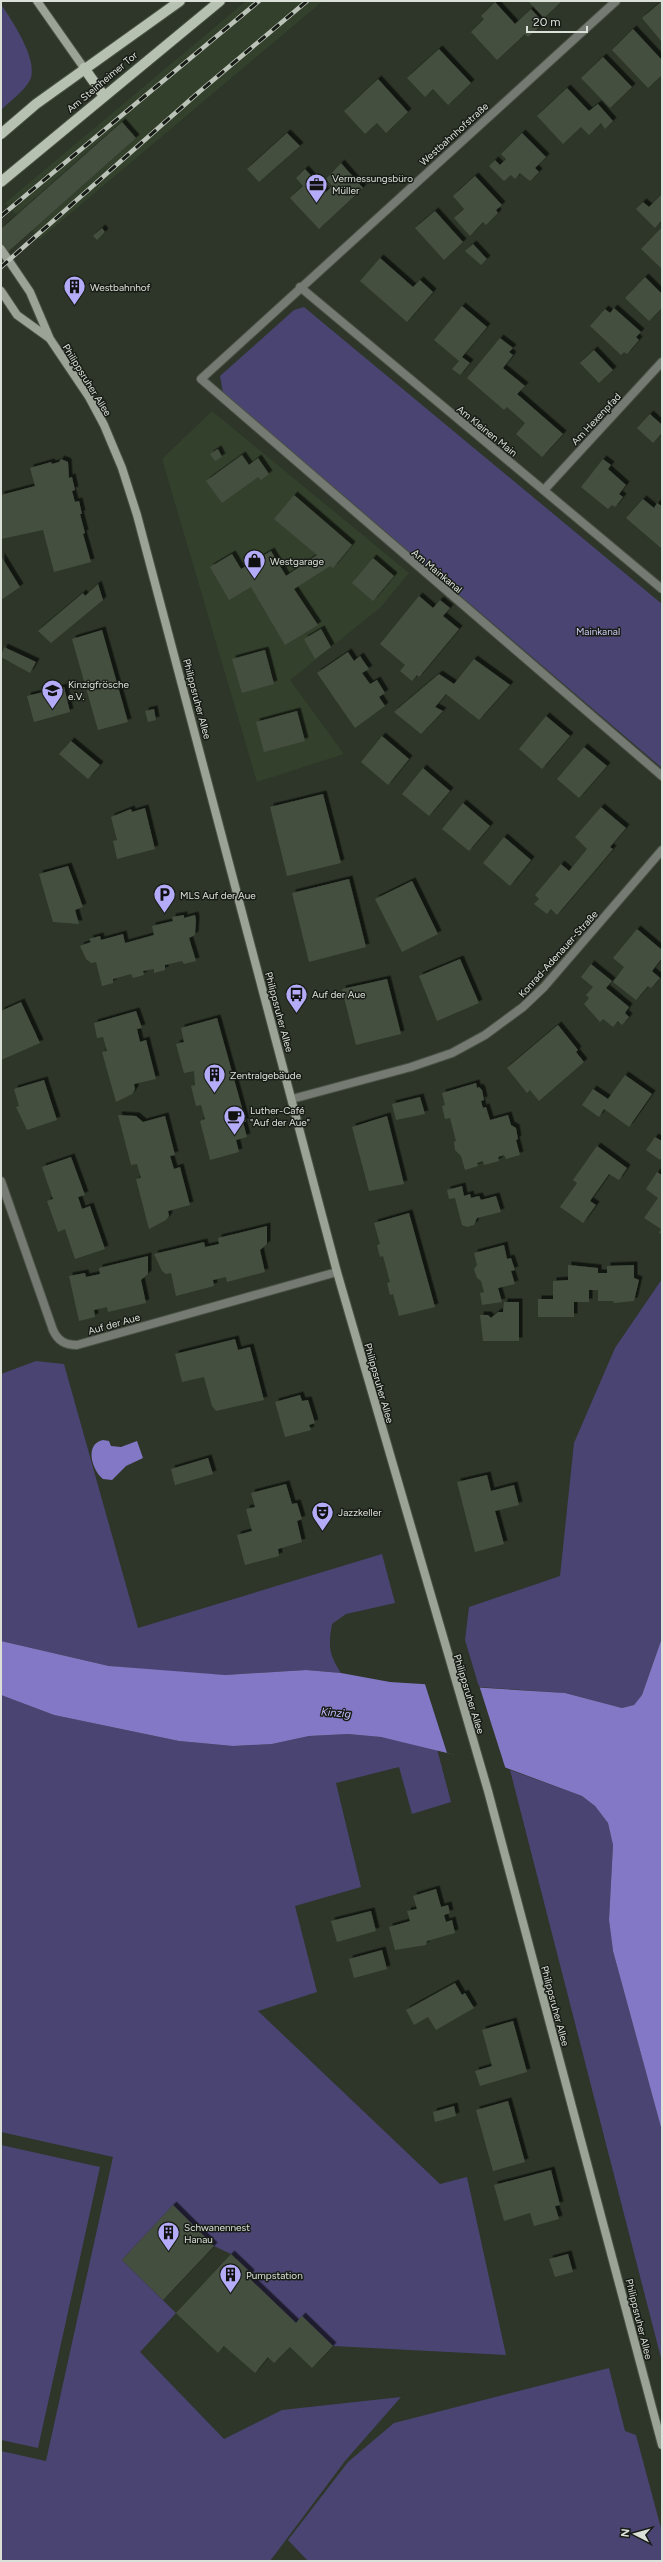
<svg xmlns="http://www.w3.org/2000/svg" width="663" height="2562" font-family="Figtree,sans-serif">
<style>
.built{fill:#33402c}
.green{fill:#4a4472}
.water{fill:#8278c5}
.pier{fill:#2d3628}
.building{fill:#454f40;filter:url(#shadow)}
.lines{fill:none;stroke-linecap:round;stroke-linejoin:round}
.street-casing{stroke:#495144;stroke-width:10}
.secondary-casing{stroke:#495144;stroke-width:10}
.primary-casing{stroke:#495144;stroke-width:12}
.street{stroke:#757a73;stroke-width:8}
.secondary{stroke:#9ba296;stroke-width:8}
.primary{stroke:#b7c1b2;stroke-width:10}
.rail-casing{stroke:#bbc2b8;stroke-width:4.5}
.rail{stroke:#181c16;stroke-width:3;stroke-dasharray:9;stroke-linecap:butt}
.labels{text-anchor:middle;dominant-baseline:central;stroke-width:3;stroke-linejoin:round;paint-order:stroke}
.street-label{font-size:10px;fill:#dbe1d8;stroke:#181c16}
.poi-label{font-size:10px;fill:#dbe1d8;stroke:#181c16;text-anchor:start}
.park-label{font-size:10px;fill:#cfcdf7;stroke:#181c16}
.water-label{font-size:11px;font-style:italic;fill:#c3bdfc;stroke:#181c16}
</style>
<defs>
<filter id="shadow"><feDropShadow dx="3.5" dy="-3.5" stdDeviation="0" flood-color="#0009"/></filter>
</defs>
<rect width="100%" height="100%" fill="#2d3628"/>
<g class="built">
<path d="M246 1H323L40 239 5 203Z"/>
<path d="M212 411 409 573 381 607 290 680 344 754 257 782 162 459Z"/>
</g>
<g class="green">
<path d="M1 4C12 21 37 57 31 78 26 90 10 101 1 110Z"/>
<path d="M304 307 662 604V768L223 393 220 376 294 310Z"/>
<path d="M662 1279V1638L642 1695 634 1705 622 1708 565 1693 479 1687 465 1640 469 1607 560 1576 574 1443 615 1348Z"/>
<path d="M36 1361 64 1364 138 1628 382 1554 395 1603 346 1614 332 1624C328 1647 329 1654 341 1673L306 1670 225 1675 179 1673 109 1666 1 1641V1374Z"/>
<path d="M1 1695 54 1715 179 1741 233 1746 272 1744 309 1736 348 1734 381 1737 437 1749 451 1802 412 1814 399 1767 336 1783 361 1887 295 1906 317 1992 258 2011 440 2184 467 2177 506 2355 333 2346 302 2317 296 2323 249 2278 251 2273 231 2254 214 2246 173 2206 122 2260 176 2313 140 2352 224 2439 282 2410 401 2397 345 2461 270 2561H1V2451L46 2461 113 2157 1 2132Z"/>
<path d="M510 1770 582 1796 595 1806 608 1823 613 1845 609 1920 613 1951 662 2131V2362Z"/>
<path d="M1 2145 100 2167 38 2448 1 2440Z"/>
<path d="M609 2368 625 2431 636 2435 662 2532V2561H308L288 2540 348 2462 394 2423Z"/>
</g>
<g class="water">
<path d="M103 1440 109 1441 111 1446 121 1447 137 1441 143 1458 126 1466 112 1480 103 1479C92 1470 84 1444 103 1440Z"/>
<path d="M662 1638V2131L613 1951 609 1920 613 1845 608 1823 595 1806 582 1796 501 1766 381 1737 348 1734 309 1736 272 1744 233 1746 179 1741 54 1715 1 1695V1641L109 1666 225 1675 306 1670 341 1673 390 1682 565 1693 622 1708 634 1705 642 1695Z"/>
</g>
<path class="pier" d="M424 1681 479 1685 506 1770 447 1753Z"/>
<g class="building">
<path d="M528 1H562L544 18Z"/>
<path d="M662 1V42L642 18Z"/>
<path d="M495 2 515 24 531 9 544 23 528 37 525 34 497 60 471 32 484 19 481 16Z"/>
<path d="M633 29 662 60V75L648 88 612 50Z"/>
<path d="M439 49 471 83 448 105 433 89 425 97 407 78Z"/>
<path d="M603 57 632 87 610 108 581 78Z"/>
<path d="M378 79 408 112 386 133 377 123 365 134 344 111Z"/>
<path d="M567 88 589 111 598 104 613 121 605 129 601 123 589 135 581 127 563 144 537 116Z"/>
<path d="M122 122 136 138 1 258V229Z"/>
<path d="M287 133 300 146 259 182 247 169Z"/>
<path d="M522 133 546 157 535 168 539 172 530 181 520 173 515 179 511 175 504 181 489 166 495 160 500 165 506 159 501 154Z"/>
<path d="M341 163 363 188 319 229 290 198 303 186 296 178 305 169 326 192 332 186 326 179Z"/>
<path d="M475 176 502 205 496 210 498 213 486 225 483 222 470 236 454 218 464 209 453 196Z"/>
<path d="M661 195 662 220 655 228 636 209 643 202 649 207Z"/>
<path d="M435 211 463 242 444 260 415 228Z"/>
<path d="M102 228 105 232 97 240 93 236Z"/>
<path d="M661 228 662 229V269L641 249Z"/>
<path d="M473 244 487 259 481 265 465 251Z"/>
<path d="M380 258 413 287 420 280 433 292 407 322 360 281Z"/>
<path d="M645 277 662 294V308L649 321 625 298Z"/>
<path d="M462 306 487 327 462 357 470 363 460 375 452 369 459 361 434 340Z"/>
<path d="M614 308 641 332 636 337 639 340 627 354 624 352 621 355 590 326 605 309 610 313Z"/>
<path d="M500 338 513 348 509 352 513 355 503 368 525 386 517 394 563 434 542 457 516 434 525 423 507 407 504 410 467 378Z"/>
<path d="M594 350 613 370 599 383 580 363Z"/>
<path d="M650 414 662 425V433L653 443 637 428Z"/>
<path d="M218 449 222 457 215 461 210 454Z"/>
<path d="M242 455 249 465 258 458 269 474 261 480 258 477 222 503 206 481Z"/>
<path d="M61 459 68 462 69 478 72 477 75 490 72 491 75 502 79 501 82 514H80L85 533 83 534 91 562 54 572 43 530 1 539V495L35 486 30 468 51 462 52 464 59 462Z"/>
<path d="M603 459 611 465 608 469 626 485 619 494 623 497 615 507 612 505 608 509 581 487Z"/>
<path d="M294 495 352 545 333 568 330 566 294 589 318 625 285 645 251 587 229 600 210 567 232 554 241 569 271 551 286 576 317 555 274 519Z"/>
<path d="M643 499 654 508 657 503 662 506 661 548 626 518Z"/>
<path d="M1 556 20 587 1 600Z"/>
<path d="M373 558 394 576 373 601 352 583Z"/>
<path d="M98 584 103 600 51 643 38 631 83 593 85 596Z"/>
<path d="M419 596 433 608 440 600 450 608 443 616 459 629 419 677 417 675 412 681 400 671 405 665 380 644Z"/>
<path d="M321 629 331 647 315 659 304 639Z"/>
<path d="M102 630 128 722 98 730 72 639Z"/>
<path d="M4 647 36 662 30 673 1 657Z"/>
<path d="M265 650 274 684 242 693 232 659Z"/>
<path d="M348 652 354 661 360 656 369 669 362 673 370 684 377 680 385 693 379 697 385 706 355 728 317 673Z"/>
<path d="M474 659 510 685 479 720 446 694 435 707 443 711 421 734 394 712 439 674 454 684Z"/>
<path d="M64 687 70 712 34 722 27 696Z"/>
<path d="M154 709 156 720 148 722 145 711Z"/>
<path d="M297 711 305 741 264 752 256 722Z"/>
<path d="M546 716 570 736 542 769 519 749Z"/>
<path d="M382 736 409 759 388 785 361 762Z"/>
<path d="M71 741 100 765 88 779 59 754Z"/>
<path d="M584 747 607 766 579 798 557 779Z"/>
<path d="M423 768 450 791 429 816 402 794Z"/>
<path d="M323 794 341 863 287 876 270 807Z"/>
<path d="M463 803 490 826 469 851 442 829Z"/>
<path d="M601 807 626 828 610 847 613 849 557 915 551 909 547 914 534 904 539 899 535 895 561 864 569 871 587 849 575 837Z"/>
<path d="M145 808 155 849 117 859 113 841 117 840 111 817 131 809 132 812Z"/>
<path d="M504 837 531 860 510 886 483 863Z"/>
<path d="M68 866 83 907 75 910 79 924 53 922 39 874Z"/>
<path d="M349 879 366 947 309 962 292 893Z"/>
<path d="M412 881 438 934 402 952 375 899Z"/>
<path d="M184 915V918L195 915 196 920 195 935 189 938 196 961 184 964 182 961 165 965V970L154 973V969L143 971 144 975 133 978 131 974 113 979V983L102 986 96 962 91 963 86 959 80 946 91 942 89 939 100 936 101 940 123 934 125 943 154 935 152 926 173 921 172 917Z"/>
<path d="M637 929 662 950V958L652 971 660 978 651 988 648 986 636 1000 613 982 624 967 613 958Z"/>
<path d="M460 959 479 1003 437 1021 419 976Z"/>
<path d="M591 964 612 981 606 988 629 1007 625 1013 629 1017 622 1025 618 1021 613 1027 603 1019 600 1022 584 1004 589 998 586 995 593 987 581 977Z"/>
<path d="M387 979 401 1034 356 1045 342 989Z"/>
<path d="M21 1002 40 1043 1 1060V1011Z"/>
<path d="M136 1011 142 1028 137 1029 140 1042 146 1040 156 1079 134 1084 135 1089 132 1094 116 1102 102 1052 107 1051 103 1037 97 1038 94 1023Z"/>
<path d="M217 1018 246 1122H243L247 1137 236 1140 239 1152 210 1160 200 1121 205 1119 201 1105 196 1106 191 1086 195 1085 194 1071 184 1073 176 1044 184 1042 181 1028Z"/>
<path d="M558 1025 578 1050 576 1052 584 1062 539 1101 530 1090 527 1093 507 1068Z"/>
<path d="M625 1075 652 1094 629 1127 604 1109 599 1117 582 1105 593 1089 608 1099Z"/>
<path d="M44 1080 57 1120 27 1130 16 1107 19 1106 14 1089Z"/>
<path d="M476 1083 477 1088 479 1087 482 1090 484 1100 481 1101 483 1108 486 1107 490 1120 508 1115 511 1125 516 1128 518 1139 516 1140 520 1155 506 1159 504 1155 498 1157 499 1161 484 1165 483 1161 477 1163 478 1166 465 1170 461 1156 455 1150 454 1142 456 1141 450 1118 445 1119 442 1106 445 1105 442 1093Z"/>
<path d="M420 1097 425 1114 396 1120 392 1104Z"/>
<path d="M118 1115 136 1116 143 1122 165 1116 175 1155 170 1156 174 1169 180 1167 190 1205 168 1211 169 1216 166 1220 149 1229 136 1179 141 1178 137 1164 131 1165Z"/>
<path d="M387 1116 404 1184 369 1191 352 1127Z"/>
<path d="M655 1137 662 1141V1156L660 1160 646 1150Z"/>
<path d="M597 1146 627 1168 619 1180 609 1174 590 1201 596 1205 583 1223 560 1207 577 1183 573 1180Z"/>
<path d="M71 1157 85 1195 78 1197 82 1209 90 1206 105 1249 75 1259 65 1229 58 1232 47 1201 53 1199 42 1167Z"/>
<path d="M657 1172 662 1175V1234L659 1233 661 1229 644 1218 658 1198 646 1189Z"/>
<path d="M462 1186 464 1196 470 1194 471 1198 479 1196 481 1200 496 1196 501 1212 477 1218 474 1225 467 1227 462 1225 455 1198 449 1199 447 1190Z"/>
<path d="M409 1213 435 1307 399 1316 393 1294 390 1295 387 1283 390 1282 383 1256 380 1257 377 1245 380 1244 374 1223Z"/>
<path d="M267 1226V1244L260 1250 265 1272 227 1282 226 1277 213 1280 214 1286 176 1296 171 1273 166 1274 162 1271 154 1254 204 1242 205 1247 219 1244 218 1238Z"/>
<path d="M504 1245 507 1259 511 1258 515 1270 511 1271 515 1284 498 1288 502 1302 482 1305 480 1293 484 1292 481 1281 477 1278 474 1269 477 1265 474 1253Z"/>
<path d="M148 1256V1274L141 1280 146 1303 108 1312 107 1307 94 1310 95 1317 79 1321 69 1276 85 1273 86 1277 100 1274 99 1268Z"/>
<path d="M568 1265 598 1268V1273H607V1266L634 1265V1278L639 1280 634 1301 614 1303 613 1301H598V1290H589V1302H574V1317H538V1299H553V1281L568 1280Z"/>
<path d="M504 1302H519V1341H483L480 1315H488L491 1318 498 1312H503Z"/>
<path d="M235 1339 238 1350 250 1347 264 1400 216 1411 212 1406 204 1377 182 1382 175 1354Z"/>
<path d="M300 1395 302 1401 308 1400 315 1423 309 1425 311 1430 285 1437 275 1402Z"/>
<path d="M208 1458 213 1474 175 1485 171 1469Z"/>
<path d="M487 1475 491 1491 514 1485 519 1505 495 1511 504 1544 475 1552 457 1482Z"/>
<path d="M286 1484 292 1504 297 1503 302 1519 297 1521 302 1542 278 1549 279 1556 245 1565 237 1535 252 1531 246 1509 255 1507 251 1493Z"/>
<path d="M436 1889 441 1907 448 1905 450 1913 444 1915 446 1922 452 1920 455 1933 427 1941 426 1945 395 1950 389 1927 410 1921 407 1911 417 1909 413 1896Z"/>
<path d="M371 1911 376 1931 337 1942 331 1921Z"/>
<path d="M382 1950 387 1969 354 1978 349 1959Z"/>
<path d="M455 1983 462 1995 465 1993 474 2008 436 2030 428 2017 414 2025 406 2010Z"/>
<path d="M513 2021 527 2072 480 2086 475 2071 492 2066 482 2030Z"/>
<path d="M508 2101 525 2162 493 2171 476 2110Z"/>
<path d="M454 2106 456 2116 435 2122 433 2112Z"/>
<path d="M551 2170 560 2205 555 2206 559 2219 534 2226 530 2213 504 2221 494 2185Z"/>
<path d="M173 2205 214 2246 163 2300 122 2260Z"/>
<path d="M231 2254 251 2273 249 2278 296 2323 302 2316 333 2346 312 2368 290 2347 274 2363 268 2357 255 2373 224 2346 218 2353 176 2313Z"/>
<path d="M568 2254 573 2272 555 2277 549 2259Z"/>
</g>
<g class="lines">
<defs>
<g id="street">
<path d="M616 1 201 379 662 776"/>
<path d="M300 287 662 589"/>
<path d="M544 490 662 362"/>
<path d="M292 1099 411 1067 452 1053 485 1035 523 1007 544 987 662 850"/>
<path d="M1 1181 53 1330C58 1341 65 1345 77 1345L337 1272"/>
</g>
<g id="secondary">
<path d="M37 1 84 68"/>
<path d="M1 249 30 292 50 339 89 397 104 425 122 468 137 515 337 1272 488 1791 662 2445"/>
<path d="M1 291 17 315 49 338"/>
</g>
<g id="primary">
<path d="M84 68 104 96"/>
<path d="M1 134 36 104 180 1"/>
<path d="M1 182 220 1"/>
</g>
</defs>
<use href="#street" class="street-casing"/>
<use href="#secondary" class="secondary-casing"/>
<use href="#primary" class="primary-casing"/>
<use href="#street" class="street"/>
<use href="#secondary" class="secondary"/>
<use href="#primary" class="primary"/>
<defs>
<g id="rail">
<path d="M1 216 259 1"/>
<path d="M1 267 199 92 307 1"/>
</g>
</defs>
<use href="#rail" class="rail-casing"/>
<use href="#rail" class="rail"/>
</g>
<defs>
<symbol id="office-pin" viewBox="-11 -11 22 30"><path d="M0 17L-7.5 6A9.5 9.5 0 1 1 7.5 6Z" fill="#b4acf9" stroke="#181c16"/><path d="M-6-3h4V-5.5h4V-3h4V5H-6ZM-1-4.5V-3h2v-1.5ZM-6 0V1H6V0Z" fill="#111"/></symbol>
<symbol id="building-pin" viewBox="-11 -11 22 30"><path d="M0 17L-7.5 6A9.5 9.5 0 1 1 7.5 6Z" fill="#b4acf9" stroke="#181c16"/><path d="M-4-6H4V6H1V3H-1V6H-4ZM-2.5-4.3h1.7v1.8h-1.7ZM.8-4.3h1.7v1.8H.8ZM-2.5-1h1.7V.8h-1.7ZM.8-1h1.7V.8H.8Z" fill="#111"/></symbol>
<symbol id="shop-pin" viewBox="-11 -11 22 30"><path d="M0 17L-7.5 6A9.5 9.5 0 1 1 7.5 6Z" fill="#b4acf9" stroke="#181c16"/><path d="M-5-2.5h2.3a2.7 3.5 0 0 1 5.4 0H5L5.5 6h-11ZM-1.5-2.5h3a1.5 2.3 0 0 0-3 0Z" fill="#111"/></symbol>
<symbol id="school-pin" viewBox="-11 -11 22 30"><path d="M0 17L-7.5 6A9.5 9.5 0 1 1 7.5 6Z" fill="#b4acf9" stroke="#181c16"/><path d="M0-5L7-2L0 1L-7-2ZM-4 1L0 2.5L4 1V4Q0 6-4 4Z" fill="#111"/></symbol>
<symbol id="parking-pin" viewBox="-11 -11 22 30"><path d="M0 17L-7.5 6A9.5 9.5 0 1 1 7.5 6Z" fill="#b4acf9" stroke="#181c16"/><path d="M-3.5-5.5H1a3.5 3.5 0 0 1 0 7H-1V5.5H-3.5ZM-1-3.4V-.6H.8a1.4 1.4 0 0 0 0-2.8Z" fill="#111"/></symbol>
<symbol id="bus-pin" viewBox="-11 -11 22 30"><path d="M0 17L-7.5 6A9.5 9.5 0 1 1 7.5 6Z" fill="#b4acf9" stroke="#181c16"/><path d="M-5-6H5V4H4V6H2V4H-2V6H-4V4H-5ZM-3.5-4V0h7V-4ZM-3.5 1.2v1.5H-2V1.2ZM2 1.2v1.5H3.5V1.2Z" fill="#111"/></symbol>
<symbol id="cafe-pin" viewBox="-11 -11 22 30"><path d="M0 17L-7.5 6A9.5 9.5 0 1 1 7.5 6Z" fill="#b4acf9" stroke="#181c16"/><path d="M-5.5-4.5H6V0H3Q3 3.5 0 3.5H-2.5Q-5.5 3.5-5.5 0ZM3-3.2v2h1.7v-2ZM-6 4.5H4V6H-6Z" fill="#111"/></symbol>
<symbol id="theatre-pin" viewBox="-11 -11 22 30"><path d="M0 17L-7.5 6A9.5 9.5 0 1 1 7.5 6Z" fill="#b4acf9" stroke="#181c16"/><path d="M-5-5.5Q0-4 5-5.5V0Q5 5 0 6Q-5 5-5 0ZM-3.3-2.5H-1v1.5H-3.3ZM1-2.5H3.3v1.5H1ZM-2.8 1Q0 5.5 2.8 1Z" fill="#111"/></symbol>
</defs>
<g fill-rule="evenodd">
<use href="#office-pin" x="304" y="172" width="25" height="34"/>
<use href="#building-pin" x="62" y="274" width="25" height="34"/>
<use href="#shop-pin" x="242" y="548" width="25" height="34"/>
<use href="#school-pin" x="40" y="678" width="25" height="34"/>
<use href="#parking-pin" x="152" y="882" width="25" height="34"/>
<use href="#bus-pin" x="284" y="982" width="25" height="34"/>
<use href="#building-pin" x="202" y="1062" width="25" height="34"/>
<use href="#cafe-pin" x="222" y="1104" width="25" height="34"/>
<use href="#theatre-pin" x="310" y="1500" width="25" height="34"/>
<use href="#building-pin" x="156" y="2220" width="25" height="34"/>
<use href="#building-pin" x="218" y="2262" width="25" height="34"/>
</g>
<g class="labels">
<g class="street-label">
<text transform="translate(102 82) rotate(-40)">Am Steinheimer Tor</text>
<text transform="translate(454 134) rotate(-42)">Westbahnhofstraße</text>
<text transform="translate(87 380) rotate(58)">Philippsruher Allee</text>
<text transform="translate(596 419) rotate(-47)">Am Hexenpfad</text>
<text transform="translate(487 431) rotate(39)">Am Kleinen Main</text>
<text transform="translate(437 571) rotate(40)">Am Mainkanal</text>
<text transform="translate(197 699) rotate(75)">Philippsruher Allee</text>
<text transform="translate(558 954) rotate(-48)">Konrad-Adenauer-Straße</text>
<text transform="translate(279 1012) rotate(75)">Philippsruher Allee</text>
<text transform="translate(114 1324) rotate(-16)">Auf der Aue</text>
<text transform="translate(379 1383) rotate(74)">Philippsruher Allee</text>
<text transform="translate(469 1694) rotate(73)">Philippsruher Allee</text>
<text transform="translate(555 2006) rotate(75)">Philippsruher Allee</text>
<text transform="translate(639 2319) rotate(76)">Philippsruher Allee</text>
</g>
<g class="poi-label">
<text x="332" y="178">Vermessungsbüro<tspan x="332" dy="12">Müller</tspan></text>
<text x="90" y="287">Westbahnhof</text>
<text x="270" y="561">Westgarage</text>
<text x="68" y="684">Kinzigfrösche<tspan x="68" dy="12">e.V.</tspan></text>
<text x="180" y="895">MLS Auf der Aue</text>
<text x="312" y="994">Auf der Aue</text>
<text x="230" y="1075">Zentralgebäude</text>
<text x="250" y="1110">Luther-Café<tspan x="250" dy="12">"Auf der Aue"</tspan></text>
<text x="338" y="1512">Jazzkeller</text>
<text x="184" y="2227">Schwanennest<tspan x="184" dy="12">Hanau</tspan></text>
<text x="246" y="2275">Pumpstation</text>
</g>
<g class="park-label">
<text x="598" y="631">Mainkanal</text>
</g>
<g class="water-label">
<text transform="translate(336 1713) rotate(5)">Kinzig</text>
</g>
</g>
<rect width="663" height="2562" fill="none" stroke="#dbe1d8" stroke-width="4"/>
<g transform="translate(635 2534) rotate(276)" stroke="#181c16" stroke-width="3" paint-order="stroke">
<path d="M0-3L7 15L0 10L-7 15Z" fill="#dbe1d8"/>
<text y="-6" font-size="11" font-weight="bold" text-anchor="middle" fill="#dbe1d8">N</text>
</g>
<path d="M527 26v6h60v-6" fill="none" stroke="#dbe1d8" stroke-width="2"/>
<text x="533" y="26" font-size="12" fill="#dbe1d8" stroke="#181c16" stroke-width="3" paint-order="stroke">20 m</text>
</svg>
